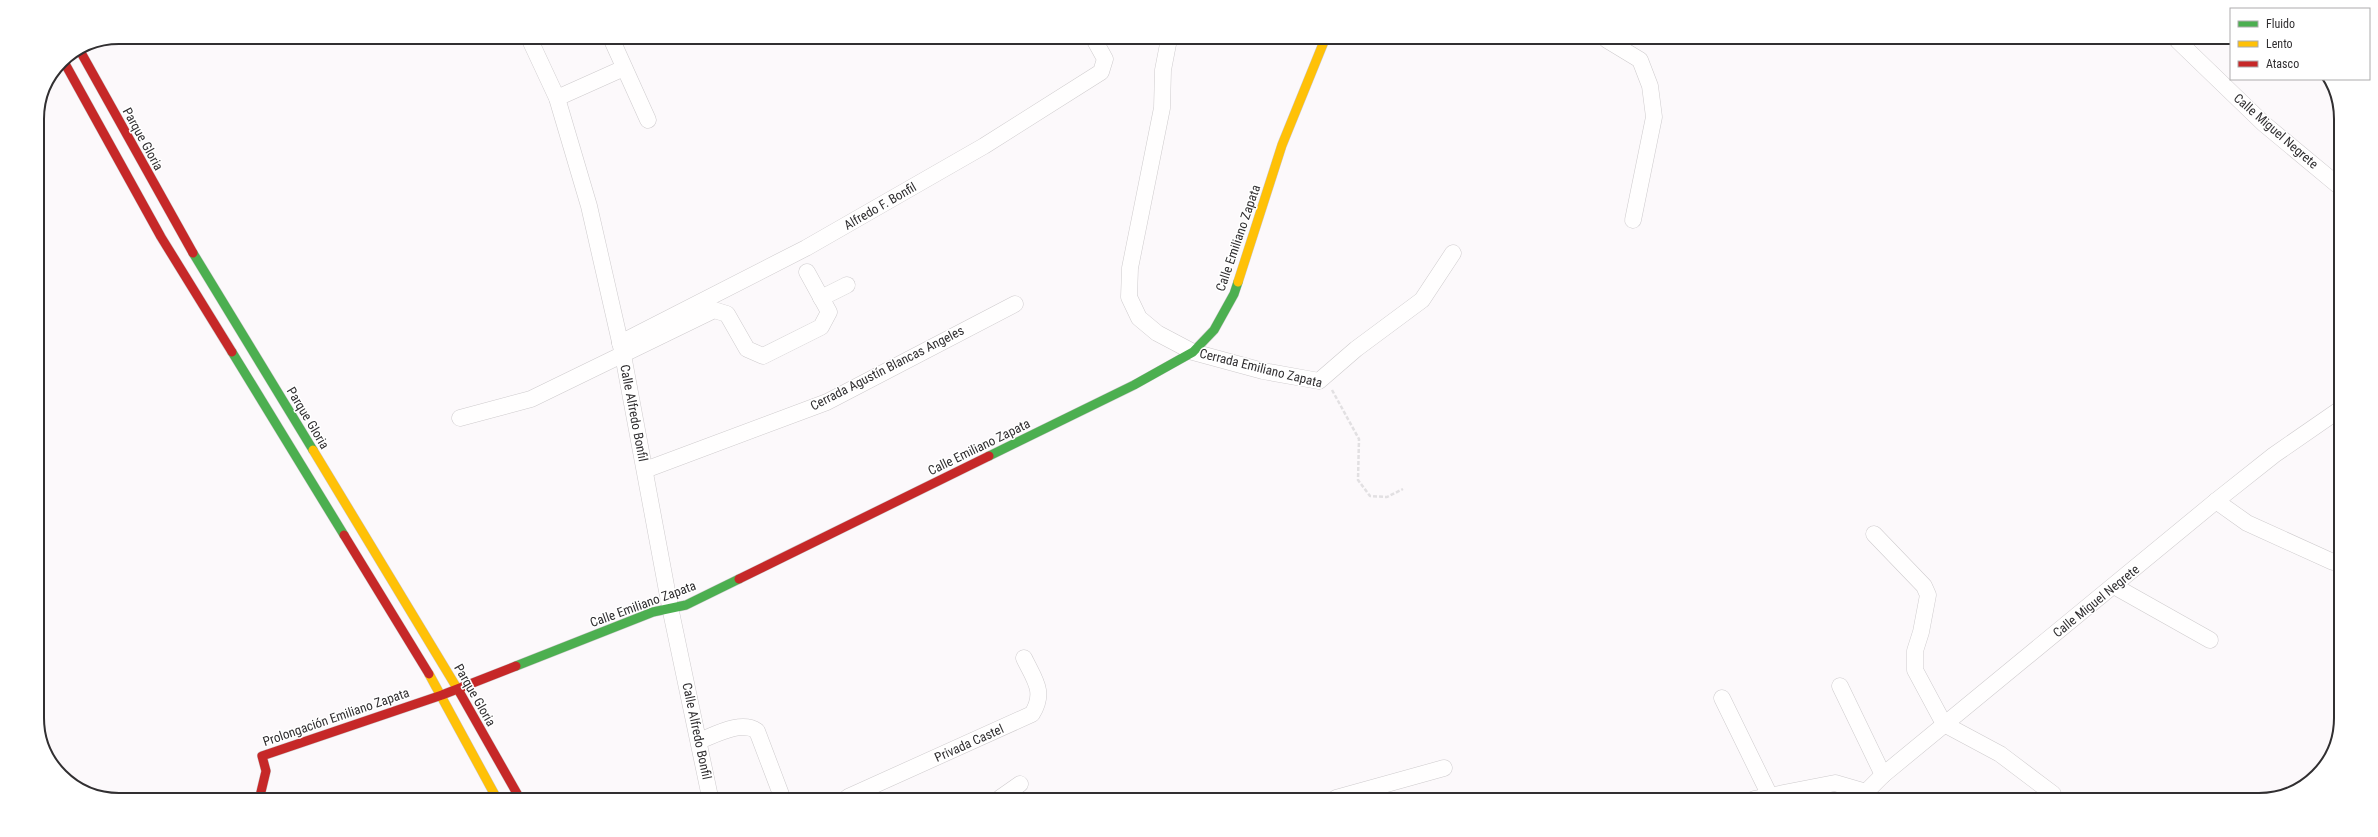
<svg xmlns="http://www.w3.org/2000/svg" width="2378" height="837" font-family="'Roboto Condensed',sans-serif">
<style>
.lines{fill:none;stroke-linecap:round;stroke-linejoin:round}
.street-casing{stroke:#cecbcd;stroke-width:17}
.fast-casing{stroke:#cecbcd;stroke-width:10}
.slow-casing{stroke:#cecbcd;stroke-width:10}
.jam-casing{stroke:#cecbcd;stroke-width:10}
.path{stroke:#e2e0e2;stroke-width:2.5;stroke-dasharray:4 2;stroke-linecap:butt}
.street{stroke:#fffefe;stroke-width:16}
.fast{stroke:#4caf50;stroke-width:9}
.slow{stroke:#ffc107;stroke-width:9}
.jam{stroke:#c62828;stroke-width:9}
.labels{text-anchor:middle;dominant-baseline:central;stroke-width:3;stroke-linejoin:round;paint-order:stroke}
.street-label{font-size:13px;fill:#312f31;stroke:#fff}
.rim{fill:none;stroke:#312f31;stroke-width:2}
</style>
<rect width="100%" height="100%" fill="#fcf9fb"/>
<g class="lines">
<defs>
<g id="street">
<path d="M529 38 557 98 589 206 623 355 670 607 710 797"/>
<path d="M611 38 648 120"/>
<path d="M1169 39 1163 70 1162 108 1130 268 1129 297 1139 318 1157 333 1193 352 1263 371 1319 381 1356 349 1422 300 1453 253"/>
<path d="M1607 40 1640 60 1650 86 1654 117 1633 220"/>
<path d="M2178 41 2263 123 2340 187"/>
<path d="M557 98 624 68"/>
<path d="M821 298 847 285"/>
<path d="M620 343 806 248 984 146 1101 72 1105 59 1094 39"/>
<path d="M460 418 531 399 714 310 727 314 747 349 763 356 821 327 829 312 807 272"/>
<path d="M645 470 827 402 1015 304"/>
<path d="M2216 501 2247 523 2333 562"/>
<path d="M1874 534 1924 586 1928 595 1921 632 1915 651V670L1944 724 2000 754 2053 794"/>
<path d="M2114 586 2210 640"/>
<path d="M1840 686 1883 775"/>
<path d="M1722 698 1770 796"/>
<path d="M699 741C715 735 741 720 757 731L782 797"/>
<path d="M848 797 1032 714C1046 692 1034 679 1024 658"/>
<path d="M1000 798 1020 784"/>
<path d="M1336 798 1444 768"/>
<path d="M1754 799 1835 783 1866 792"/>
<path d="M1859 799 1883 775 2216 501 2274 455 2339 410"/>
</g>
<g id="fast">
<path d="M193 253 313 450"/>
<path d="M232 352 344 535"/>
<path d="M989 456 1134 385 1193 352 1214 330 1234 294 1238 282"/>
<path d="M516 666 653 612 686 605 739 579"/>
</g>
<g id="slow">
<path d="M1238 282 1282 145 1325 39"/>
<path d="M313 450 460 693"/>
<path d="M429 674 496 797"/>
</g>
<g id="jam">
<path d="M79 49 193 253"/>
<path d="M63 60 161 237 232 352"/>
<path d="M344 535 429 674"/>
<path d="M739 579 989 456"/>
<path d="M460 693 519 797"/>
<path d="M260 796 266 771 262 756 442 695 516 666"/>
</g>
</defs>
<use href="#street" class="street-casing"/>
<use href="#fast" class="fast-casing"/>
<use href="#slow" class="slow-casing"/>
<use href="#jam" class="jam-casing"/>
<path class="path" d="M1332 390 1359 439 1358 480 1370 496 1387 497 1403 489"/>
<use href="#street" class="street"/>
<use href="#fast" class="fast"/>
<use href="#slow" class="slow"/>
<use href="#jam" class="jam"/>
</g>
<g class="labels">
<g class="street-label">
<text transform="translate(2276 131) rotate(41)">Calle Miguel Negrete</text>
<text transform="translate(143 139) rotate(61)">Parque Gloria</text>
<text transform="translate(880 206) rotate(-30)">Alfredo F. Bonfil</text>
<text transform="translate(1238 238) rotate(-71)">Calle Emiliano Zapata</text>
<text transform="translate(887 368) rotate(-27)">Cerrada Agustín Blancas Angeles</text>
<text transform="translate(1261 368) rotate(14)">Cerrada Emiliano Zapata</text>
<text transform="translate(634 413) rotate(79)">Calle Alfredo Bonfil</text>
<text transform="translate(308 418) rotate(59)">Parque Gloria</text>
<text transform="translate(979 447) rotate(-26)">Calle Emiliano Zapata</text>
<text transform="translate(2096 601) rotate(-39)">Calle Miguel Negrete</text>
<text transform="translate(643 604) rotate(-20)">Calle Emiliano Zapata</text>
<text transform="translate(475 695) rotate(60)">Parque Gloria</text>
<text transform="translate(336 717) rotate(-19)">Prolongación Emiliano Zapata</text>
<text transform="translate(697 731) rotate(78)">Calle Alfredo Bonfil</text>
<text transform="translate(969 743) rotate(-24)">Privada Castel</text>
</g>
</g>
<path d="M0 0H2378V837H0ZM119 44H2259A75 75 0 0 1 2334 119V718A75 75 0 0 1 2259 793H119A75 75 0 0 1 44 718V119A75 75 0 0 1 119 44Z" fill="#fff" fill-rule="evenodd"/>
<path class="rim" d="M119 44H2259A75 75 0 0 1 2334 119V718A75 75 0 0 1 2259 793H119A75 75 0 0 1 44 718V119A75 75 0 0 1 119 44Z"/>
<rect x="2230" y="8" width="140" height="72" fill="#ffffff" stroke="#adacad"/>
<rect x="2238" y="21" width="20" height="6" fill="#4caf50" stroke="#adacad"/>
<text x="2266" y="28" font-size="12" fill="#312f31">Fluido</text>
<rect x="2238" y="41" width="20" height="6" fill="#ffc107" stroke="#adacad"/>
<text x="2266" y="48" font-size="12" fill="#312f31">Lento</text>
<rect x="2238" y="61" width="20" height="6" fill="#c62828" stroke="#adacad"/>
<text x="2266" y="68" font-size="12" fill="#312f31">Atasco</text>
</svg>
